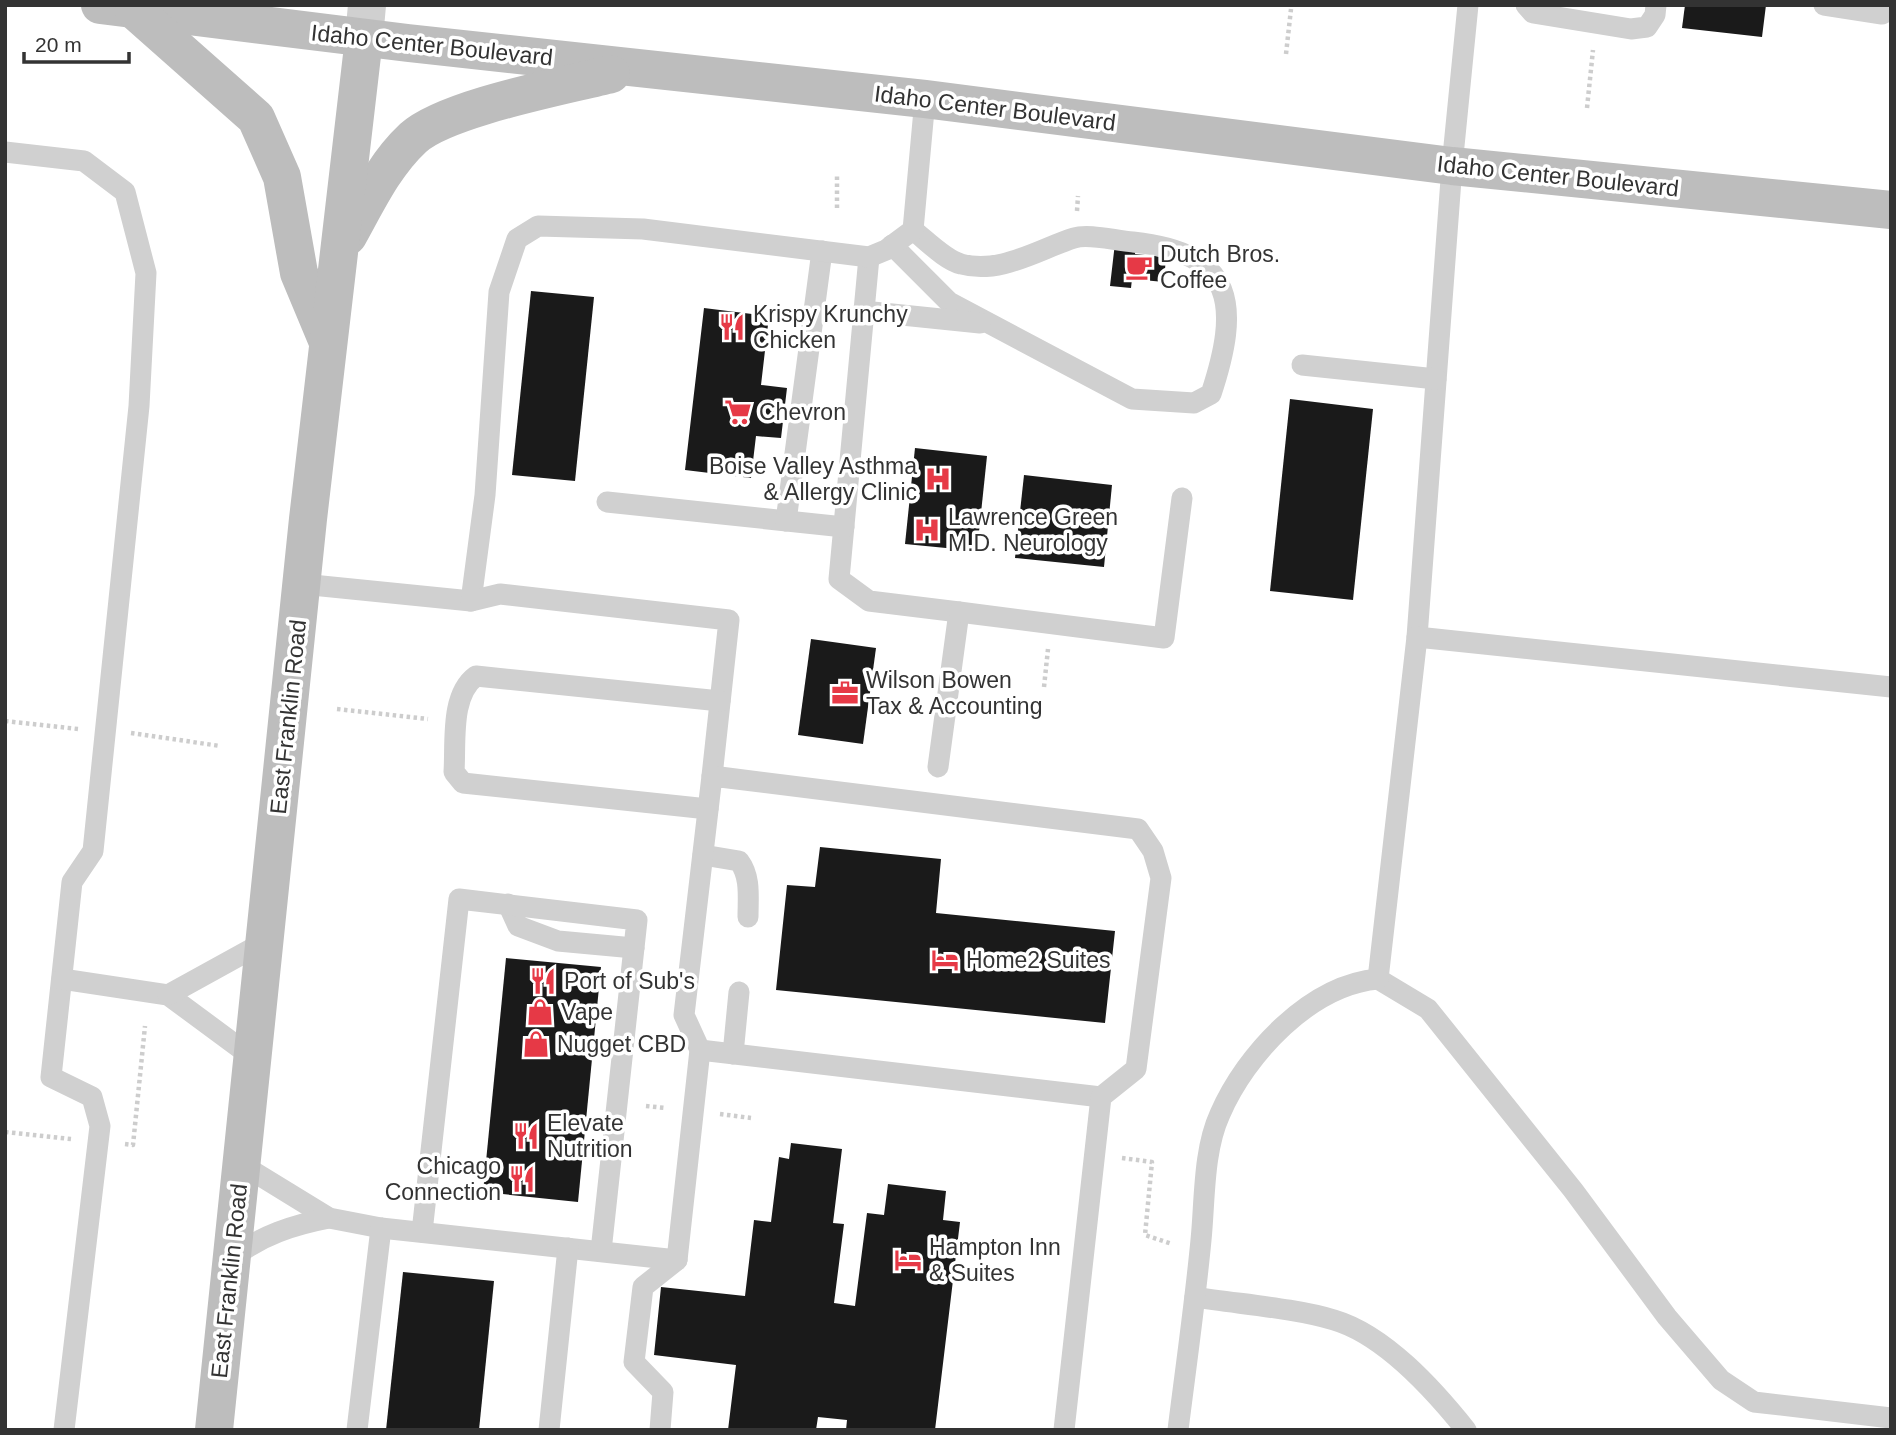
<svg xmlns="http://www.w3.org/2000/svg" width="1896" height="1435" font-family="Arial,sans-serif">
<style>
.building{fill:#1a1a1a}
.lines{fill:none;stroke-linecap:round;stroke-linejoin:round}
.path{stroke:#cdcdcd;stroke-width:4.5;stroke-dasharray:3.5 3.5;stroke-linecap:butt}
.lane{stroke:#d0d0d0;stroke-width:21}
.street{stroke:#d0d0d0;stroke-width:38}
.secondary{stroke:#bdbdbd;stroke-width:38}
.labels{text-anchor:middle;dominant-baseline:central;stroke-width:7;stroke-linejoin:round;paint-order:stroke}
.street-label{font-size:23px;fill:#333;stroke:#fff}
.poi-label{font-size:23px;fill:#333;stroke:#fff;text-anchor:start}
</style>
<rect width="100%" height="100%" fill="#fff"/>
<g class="building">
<path d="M1685 5H1766L1762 37 1682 28Z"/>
<path d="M1115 243 1136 244 1135 254 1166 257 1164 282 1132 279 1131 288 1110 286Z"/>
<path d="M531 291 594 297 575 481 512 475Z"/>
<path d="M704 308 769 316 761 385 787 388 781 438 756 436 751 478 685 470Z"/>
<path d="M1290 399 1373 409 1353 600 1270 591Z"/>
<path d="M915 448 987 456 977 551 905 544Z"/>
<path d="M1024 475 1112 485 1104 567 1015 558Z"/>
<path d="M811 639 876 648 863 744 798 735Z"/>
<path d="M820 847 941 859 936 913 1115 931 1105 1023 776 990 787 885 815 887Z"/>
<path d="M506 958 601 967 578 1202 483 1192Z"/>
<path d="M791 1143 842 1149 833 1223 844 1224 834 1303 855 1306 867 1213 884 1215 888 1184 946 1191 943 1220 960 1222 935 1430H846L847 1420 818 1417 816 1430H728L736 1365 654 1355 661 1287 745 1296 754 1220 771 1222 779 1157 789 1159Z"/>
<path d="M403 1272 494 1281 479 1430H386Z"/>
</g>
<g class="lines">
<g class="path">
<path d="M1286 54 1291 9"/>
<path d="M1587 108 1593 50"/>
<path d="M837 208V173"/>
<path d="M1077 211 1078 196"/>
<path d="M1044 687 1048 649"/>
<path d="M337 709 428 719"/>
<path d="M5 721 78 729"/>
<path d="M131 733 220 746"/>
<path d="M646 1106 665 1108"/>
<path d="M720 1114 751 1118"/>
<path d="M5 1132 71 1139"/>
<path d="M125 1144 133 1145 145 1026"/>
<path d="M1122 1158 1152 1162 1145 1235 1172 1244"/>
</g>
<g class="lane">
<path d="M1468 5 1452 166 1417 637 1378 979 1428 1009 1573 1190 1667 1317 1721 1380 1754 1402 1891 1418"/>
<path d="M1526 5 1533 13 1631 29 1647 27 1655 15 1656 5"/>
<path d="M1824 5 1882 14 1891 9"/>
<path d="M5 152 84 161 125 192 146 273 139 406 93 851 72 882 51 1077 92 1097 100 1126 64 1430"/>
<path d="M892 245 949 302 1132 399 1194 403 1211 394C1240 306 1236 253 1133 242 1116 241 1089 233 1074 238 1039 249 1000 275 961 264 945 260 926 240 913 230"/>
<path d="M869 257 839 579 869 601 959 612 938 767"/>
<path d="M863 311 980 323"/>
<path d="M1302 365 1436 379"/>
<path d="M607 502 844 527"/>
<path d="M786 521 822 251"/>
<path d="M302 584 471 601 485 495 499 292 517 239 538 226 643 229 869 257 886 250 913 230 925 99"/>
<path d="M471 601 500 594 729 620 712 776"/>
<path d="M959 612 1164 638 1182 498"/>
<path d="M1417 637 1891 687"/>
<path d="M708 809 463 783 454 772C456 742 450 695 476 676L720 701"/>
<path d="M703 855 739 861C751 877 748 897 748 917"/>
<path d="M508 904 518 926 558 941 634 948"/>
<path d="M62 979 168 995 252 1057"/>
<path d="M168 995 264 942"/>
<path d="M700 1050 1101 1097"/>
<path d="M733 1054 739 992"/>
<path d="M241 1164 329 1218 381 1228 677 1260 700 1050 684 1015 712 776 1138 829 1153 851 1161 878 1136 1069 1101 1097 1064 1430"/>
<path d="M422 1232 459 899 637 920 601 1251"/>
<path d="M232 1258C262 1235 293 1225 329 1218"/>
<path d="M1195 1297C1237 1304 1295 1308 1334 1320 1385 1335 1434 1390 1466 1430"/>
<path d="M357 1430 381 1228"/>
<path d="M549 1430 568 1248"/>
<path d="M660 1430 663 1392 634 1362 643 1287 677 1260"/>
<path d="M1178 1430C1186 1366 1195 1303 1201 1240 1205 1200 1203 1151 1220 1114 1246 1054 1310 985 1378 979"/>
</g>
<path class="street" d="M364 38 367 5"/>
<g class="secondary">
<path d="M100 5 408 43 925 99 1452 166 1891 210"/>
<path d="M134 10 256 118 282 177 299 273 327 340"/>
<path d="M348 236C367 202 384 165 413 138 446 108 564 86 611 74"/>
<path d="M214 1430 308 519 364 38"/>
</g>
</g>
<defs>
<symbol id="cafe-bare" viewBox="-9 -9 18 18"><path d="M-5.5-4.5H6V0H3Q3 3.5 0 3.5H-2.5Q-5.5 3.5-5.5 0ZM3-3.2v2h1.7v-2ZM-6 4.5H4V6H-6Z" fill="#e63946" stroke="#fff" stroke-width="2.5" paint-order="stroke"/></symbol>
<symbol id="restaurant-bare" viewBox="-9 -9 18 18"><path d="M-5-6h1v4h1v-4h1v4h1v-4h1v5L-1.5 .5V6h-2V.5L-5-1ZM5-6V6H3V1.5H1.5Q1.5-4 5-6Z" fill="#e63946" stroke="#fff" stroke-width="2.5" paint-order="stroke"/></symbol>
<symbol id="supermarket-bare" viewBox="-9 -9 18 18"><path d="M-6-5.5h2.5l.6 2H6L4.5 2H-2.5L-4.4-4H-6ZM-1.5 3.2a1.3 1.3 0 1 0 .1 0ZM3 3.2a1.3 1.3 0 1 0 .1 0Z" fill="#e63946" stroke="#fff" stroke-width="2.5" paint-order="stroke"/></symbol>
<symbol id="hospital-bare" viewBox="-9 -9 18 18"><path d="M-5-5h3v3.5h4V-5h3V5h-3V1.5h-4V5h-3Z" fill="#e63946" stroke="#fff" stroke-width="2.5" paint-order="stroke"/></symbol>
<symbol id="office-bare" viewBox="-9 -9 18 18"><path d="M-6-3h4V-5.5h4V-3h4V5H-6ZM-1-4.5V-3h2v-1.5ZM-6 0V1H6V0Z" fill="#e63946" stroke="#fff" stroke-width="2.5" paint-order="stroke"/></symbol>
<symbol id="hotel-bare" viewBox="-9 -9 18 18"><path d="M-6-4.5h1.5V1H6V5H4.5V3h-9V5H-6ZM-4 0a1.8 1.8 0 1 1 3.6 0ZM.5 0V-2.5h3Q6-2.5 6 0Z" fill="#e63946" stroke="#fff" stroke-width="2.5" paint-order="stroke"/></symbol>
<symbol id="shop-bare" viewBox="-9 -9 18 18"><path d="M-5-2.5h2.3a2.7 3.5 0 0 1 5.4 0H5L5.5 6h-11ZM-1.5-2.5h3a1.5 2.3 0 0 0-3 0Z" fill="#e63946" stroke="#fff" stroke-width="2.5" paint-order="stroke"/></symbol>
</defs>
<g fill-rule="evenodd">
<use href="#cafe-bare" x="1120" y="248" width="38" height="38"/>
<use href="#restaurant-bare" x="713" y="308" width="38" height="38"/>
<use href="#supermarket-bare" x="719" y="393" width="38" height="38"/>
<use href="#hospital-bare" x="919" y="460" width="38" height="38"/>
<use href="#hospital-bare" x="908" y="511" width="38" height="38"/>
<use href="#office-bare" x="826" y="674" width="38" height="38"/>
<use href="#hotel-bare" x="926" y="941" width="38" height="38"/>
<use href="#restaurant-bare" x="524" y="962" width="38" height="38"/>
<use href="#shop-bare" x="521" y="993" width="38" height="38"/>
<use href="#shop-bare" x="517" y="1025" width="38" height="38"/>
<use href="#restaurant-bare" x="507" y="1117" width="38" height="38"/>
<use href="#restaurant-bare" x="503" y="1160" width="38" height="38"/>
<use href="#hotel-bare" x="889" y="1241" width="38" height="38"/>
</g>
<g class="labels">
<g class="street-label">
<text transform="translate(432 45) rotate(6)">Idaho Center Boulevard</text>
<text transform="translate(995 108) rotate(7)">Idaho Center Boulevard</text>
<text transform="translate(1558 176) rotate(6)">Idaho Center Boulevard</text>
<text transform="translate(288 717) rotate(-84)">East Franklin Road</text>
<text transform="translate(229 1281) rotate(-84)">East Franklin Road</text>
</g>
<g class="poi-label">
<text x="1160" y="254">Dutch Bros.<tspan x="1160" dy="26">Coffee</tspan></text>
<text x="753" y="314">Krispy Krunchy<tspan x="753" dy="26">Chicken</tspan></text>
<text x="759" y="412">Chevron</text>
<text x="917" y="466" text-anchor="end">Boise Valley Asthma<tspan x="917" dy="26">&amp; Allergy Clinic</tspan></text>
<text x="948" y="517">Lawrence Green<tspan x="948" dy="26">M.D. Neurology</tspan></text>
<text x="866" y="680">Wilson Bowen<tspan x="866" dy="26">Tax &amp; Accounting</tspan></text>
<text x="966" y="960">Home2 Suites</text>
<text x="564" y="981">Port of Sub's</text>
<text x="561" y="1012">Vape</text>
<text x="557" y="1044">Nugget CBD</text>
<text x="547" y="1123">Elevate<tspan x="547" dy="26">Nutrition</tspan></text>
<text x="501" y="1166" text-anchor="end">Chicago<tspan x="501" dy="26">Connection</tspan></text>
<text x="929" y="1247">Hampton Inn<tspan x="929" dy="26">&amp; Suites</tspan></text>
</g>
</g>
<rect width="1896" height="1435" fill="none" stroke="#333333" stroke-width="14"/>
<path d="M24 52v10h105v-10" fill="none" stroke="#333333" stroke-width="3.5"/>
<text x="35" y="52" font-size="21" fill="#333333" stroke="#ffffff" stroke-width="5" paint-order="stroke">20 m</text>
</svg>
